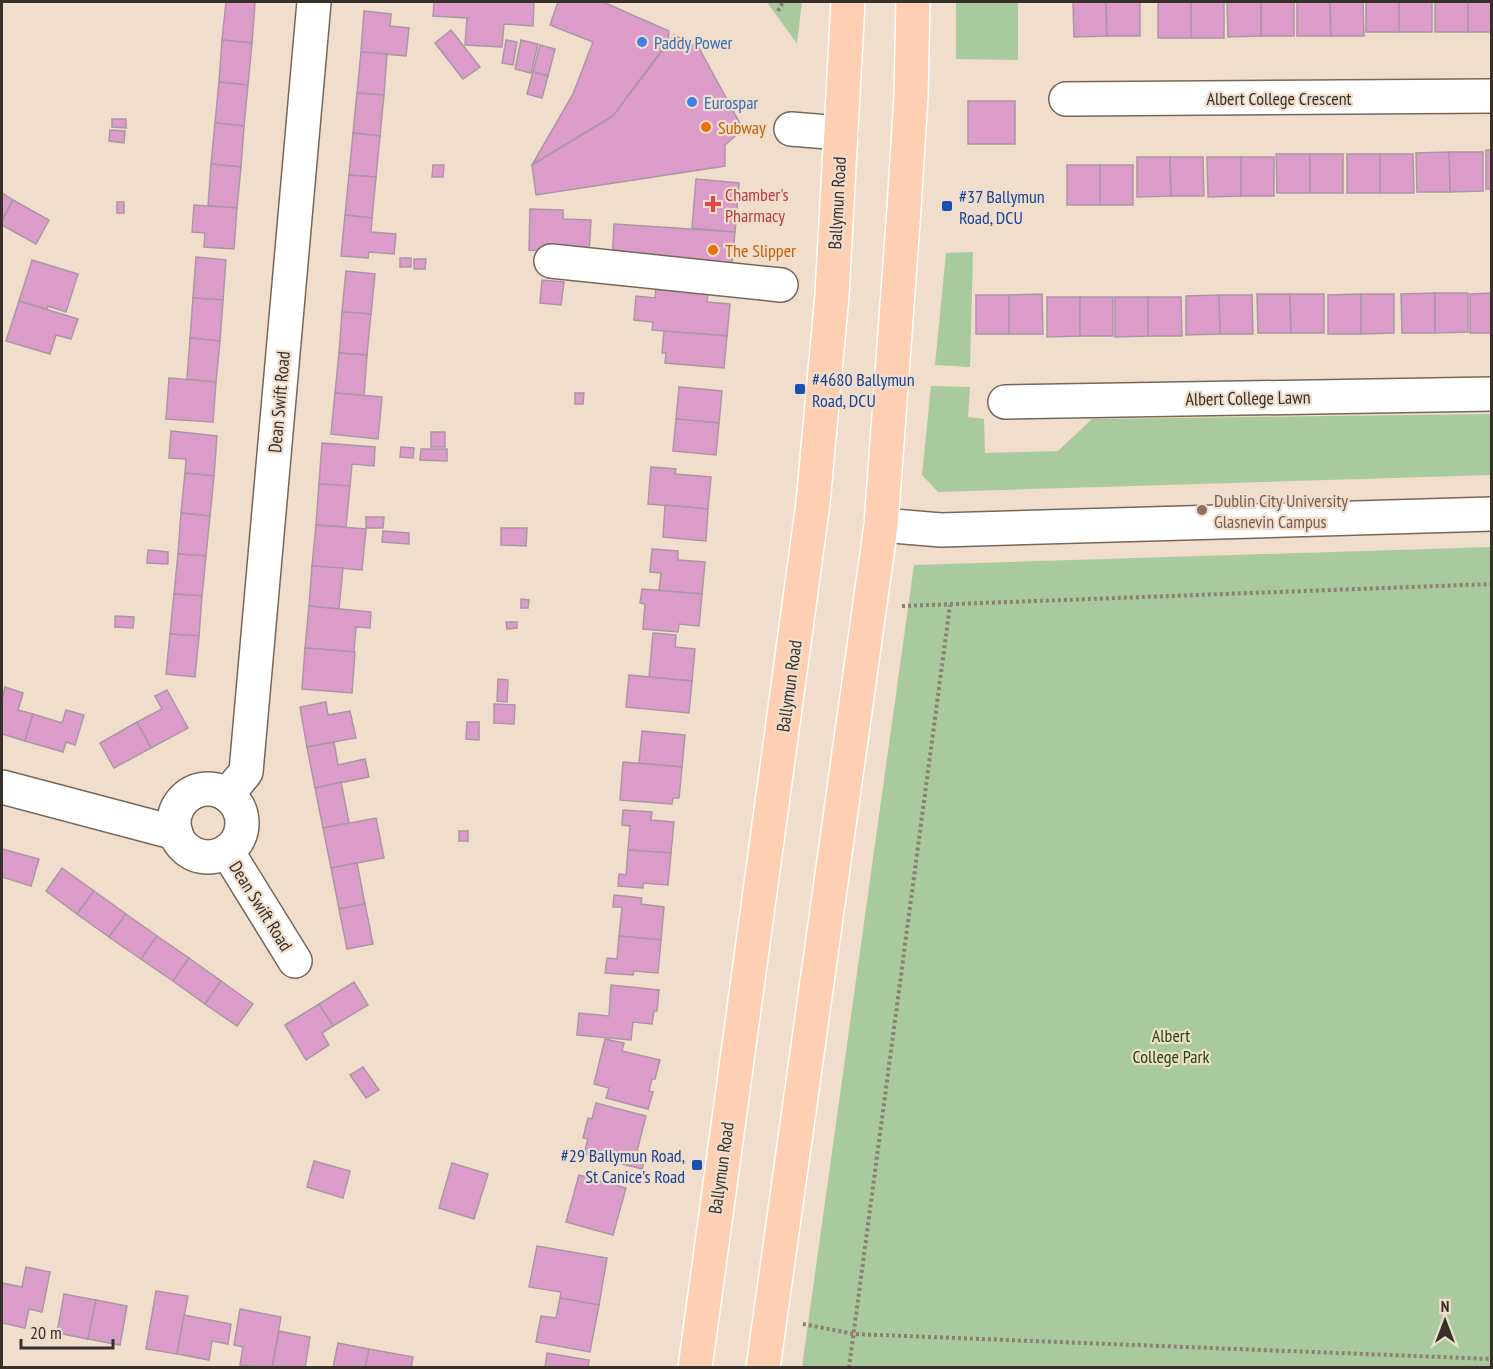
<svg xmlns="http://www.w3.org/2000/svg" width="1493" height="1369" font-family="'PT Sans Narrow',sans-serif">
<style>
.green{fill:#a9c99f}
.building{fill:#dc9cca;stroke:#ab96a4;stroke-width:1.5}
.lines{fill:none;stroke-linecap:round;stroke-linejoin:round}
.minor-casing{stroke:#786758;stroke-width:36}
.major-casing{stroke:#fff;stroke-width:36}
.path{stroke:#8c7f73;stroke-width:4;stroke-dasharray:3 3;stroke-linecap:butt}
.minor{stroke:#fff;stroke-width:33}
.major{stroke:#fecfb2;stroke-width:33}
.shop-dot{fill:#3f7fe0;stroke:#f0ddcc;stroke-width:2}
.food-dot{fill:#e8710a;stroke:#f0ddcc;stroke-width:2}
.health-dot{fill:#e0444e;stroke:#f0ddcc;stroke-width:2}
.transit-dot{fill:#1a4fb4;stroke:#f0ddcc;stroke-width:2}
.education-dot{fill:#8d6e63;stroke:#f0ddcc;stroke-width:2}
.labels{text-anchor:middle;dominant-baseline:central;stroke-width:4.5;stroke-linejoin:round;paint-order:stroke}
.shop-label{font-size:18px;fill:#366cbe;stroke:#f0ddcc;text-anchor:start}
.street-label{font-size:18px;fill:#373029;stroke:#f0ddcc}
.food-label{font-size:18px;fill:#c56008;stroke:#f0ddcc;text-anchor:start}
.health-label{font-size:18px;fill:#be3a42;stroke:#f0ddcc;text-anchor:start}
.transit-label{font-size:18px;fill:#164399;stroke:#f0ddcc;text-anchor:start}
.education-label{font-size:18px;fill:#785e54;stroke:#f0ddcc;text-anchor:start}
.park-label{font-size:18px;fill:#1e490b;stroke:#f0ddcc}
</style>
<rect width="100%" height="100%" fill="#f0ddcc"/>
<g class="green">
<path d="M767 2H802L797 44Z"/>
<path d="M956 2H1018V60L956 59Z"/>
<path d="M973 252 970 367 935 365 946 253Z"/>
<path d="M931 386 970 387 968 417 984 419 985 453 1058 451 1092 419 1491 414V475L938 492 922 475Z"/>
<path d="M1491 547V1367H802L914 565Z"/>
</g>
<g class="building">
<path d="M226 2H255L252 43 222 40Z"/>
<path d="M434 2H534L533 26 504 24 502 47 465 45 467 18 433 16Z"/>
<path d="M558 2H603L669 31 668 42 613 116 532 165 573 94 593 42 550 25Z"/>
<path d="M1073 2H1106L1107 36 1074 37Z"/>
<path d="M1106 2H1140V36H1107Z"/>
<rect x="1158" y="2" width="33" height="36"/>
<rect x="1191" y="2" width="33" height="36"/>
<path d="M1227 2H1261V36L1228 37Z"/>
<rect x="1261" y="2" width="33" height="34"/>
<path d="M1297 2H1330L1331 36H1297Z"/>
<path d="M1330 2H1363L1364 36H1331Z"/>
<rect x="1366" y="2" width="33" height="30"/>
<rect x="1399" y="2" width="33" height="30"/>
<rect x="1435" y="2" width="33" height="30"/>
<rect x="1468" y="2" width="24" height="30"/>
<path d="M364 11 391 14 390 26 409 28 406 56 361 52Z"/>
<path d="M451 30 480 67 463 79 435 43Z"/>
<path d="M674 35 699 48 743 129 725 145V166L536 195 532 165 613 116Z"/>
<path d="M222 40 252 43 248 85 219 82Z"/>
<path d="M506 40 517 42 513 65 502 63Z"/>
<path d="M521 40 538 44 531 73 515 69Z"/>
<path d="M540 45 555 49 548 76 533 72Z"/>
<path d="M361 52 387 54 384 95 357 93Z"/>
<path d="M533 72 548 76 542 98 527 94Z"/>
<path d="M219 82 248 85 244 126 215 123Z"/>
<path d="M357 93 384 95 380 136 353 133Z"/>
<rect x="968" y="101" width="47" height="43"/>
<path d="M112 119H126V128L112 127Z"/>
<path d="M215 123 244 126 241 167 211 164Z"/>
<path d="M110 130 125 131 124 143 109 141Z"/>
<path d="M353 133 380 136 376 177 349 175Z"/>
<rect x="1486" y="150" width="6" height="39"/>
<path d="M1449 152H1483V191L1450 192Z"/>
<path d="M1449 152 1450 192H1417L1416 153Z"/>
<path d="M1276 154H1310V193H1277Z"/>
<rect x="1310" y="154" width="33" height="39"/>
<rect x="1347" y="154" width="33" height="39"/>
<path d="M1380 154H1413L1414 193H1380Z"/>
<path d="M1137 157H1170L1171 196 1137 197Z"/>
<path d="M1170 157H1203L1204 196H1171Z"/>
<path d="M1207 157H1241V196L1208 197Z"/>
<rect x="1241" y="157" width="33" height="39"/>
<path d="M211 164 241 167 237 208 208 206Z"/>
<path d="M433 165H444L443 177H432Z"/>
<rect x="1067" y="165" width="33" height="40"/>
<rect x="1100" y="165" width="33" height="40"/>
<path d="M349 175 376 177 372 218 345 215Z"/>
<path d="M696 179 739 183 735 232 692 228Z"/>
<path d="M2 193 13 200 2 221Z"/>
<path d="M13 200 49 220 36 244 2 225V221Z"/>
<rect x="117" y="202" width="7" height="11"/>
<path d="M194 205 237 208 234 249 204 247 205 233 192 232Z"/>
<path d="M530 209 563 210V219L591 220 589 253 529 250Z"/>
<path d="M345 215 372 218 371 232 396 234 394 254 369 252 368 258 341 256Z"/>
<path d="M614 224 735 232 731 276 612 264Z"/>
<path d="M196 257 226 260 223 300 193 298Z"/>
<rect x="400" y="258" width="11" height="9"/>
<path d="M414 259H426L425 269H414Z"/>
<path d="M32 260 78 274 66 312 48 306 47 309 19 301Z"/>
<path d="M346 271 375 274 371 314 342 312Z"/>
<path d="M542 280 564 282 561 305 540 303Z"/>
<path d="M656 287 708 292 707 302 730 304 727 336 652 330 653 322 634 320 636 296 655 298Z"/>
<path d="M1435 293H1468V332L1435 333Z"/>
<path d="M1435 293V333H1402L1401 294Z"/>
<path d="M1492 293V333H1470V294Z"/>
<path d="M1042 294 1043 334H1009V295Z"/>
<path d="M1257 294H1290L1291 333H1258Z"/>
<path d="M1290 294H1324V333H1291Z"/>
<path d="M1361 294H1394V333L1361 334Z"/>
<path d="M1361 294V334H1328V295Z"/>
<rect x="976" y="295" width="33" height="39"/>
<path d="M1219 295H1252L1253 334H1220Z"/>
<path d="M1219 295 1220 334 1186 335V296Z"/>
<path d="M1047 297H1080V336L1047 337Z"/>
<rect x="1080" y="297" width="33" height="39"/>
<path d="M1115 297H1148V336L1115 337Z"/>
<path d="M1148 297H1181L1182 336H1148Z"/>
<path d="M193 298 223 300 220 341 190 338Z"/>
<path d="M19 301 78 319 71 339 56 335 50 354 6 341Z"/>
<path d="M342 312 371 314 367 355 339 353Z"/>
<path d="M664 331 727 336 724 368 665 363 666 353H662Z"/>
<path d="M190 338 220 341 216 382 187 379Z"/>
<path d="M339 353 367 355 364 396 335 393Z"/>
<path d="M169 378 216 382 213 422 166 419Z"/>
<path d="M679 387 722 391 719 423 676 419Z"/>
<path d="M335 393 382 397 378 439 331 434Z"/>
<path d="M575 393H584L583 404H575Z"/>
<path d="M676 419 719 423 716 455 673 451Z"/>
<path d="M171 431 217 436 214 476 185 473 186 459 169 458Z"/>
<rect x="431" y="432" width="14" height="15"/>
<path d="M322 443 375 447 374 466 352 464 350 486 319 484Z"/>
<path d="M401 447 414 448 413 458 400 457Z"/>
<path d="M421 449H447V461L420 460Z"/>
<path d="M651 467 676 469 675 474 711 477 708 509 648 504Z"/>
<path d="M185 473 214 476 210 516 181 513Z"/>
<path d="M319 484 350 486 346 527 316 525Z"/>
<path d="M665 505 708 509 706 541 663 537Z"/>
<path d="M181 513 210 516 206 556 178 554Z"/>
<path d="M366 517H384L383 528H366Z"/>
<path d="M316 525 366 529 362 570 312 566Z"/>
<path d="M501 528H527L526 546 501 545Z"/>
<path d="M383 531 409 533V544L382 542Z"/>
<path d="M652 549 678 551V560L705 562 702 594 659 591 661 573 650 572Z"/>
<path d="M148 550 168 552V564L147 563Z"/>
<path d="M178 554 206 556 202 596 174 594Z"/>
<path d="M312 566 343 568 339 609 309 606Z"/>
<path d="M642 589 702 594 699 626 679 624 678 632 643 629 645 604 640 603Z"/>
<path d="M174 594 202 596 199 636 170 634Z"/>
<path d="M521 599 529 600 528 608H521Z"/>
<path d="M309 606 371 612 370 628 356 627 354 652 305 648Z"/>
<path d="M115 616 134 617 133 628 115 627Z"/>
<path d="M506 622H517V628L507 629Z"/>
<path d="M653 633 676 635 675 647 695 649 692 681 649 677Z"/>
<path d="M170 634 199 636 195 677 166 674Z"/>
<path d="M305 648 355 652 352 693 302 689Z"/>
<path d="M629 675 692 681 689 713 626 707Z"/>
<path d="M498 679 508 680 507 702 497 701Z"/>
<path d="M5 687 23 693 18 710 33 714 25 741 2 734V700Z"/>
<path d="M167 690 188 728 151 748 137 722 162 709 155 696Z"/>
<path d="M326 702 328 715 350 711 356 738 307 747 300 707Z"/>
<path d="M494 704 515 705 514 724 494 723Z"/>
<path d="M66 710 84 715 75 745 66 742 63 752 25 741 33 714 62 723Z"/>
<path d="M137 722 151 748 114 768 100 743Z"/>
<path d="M467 722H479V740L466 739Z"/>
<path d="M642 731 685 735 682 767 639 763Z"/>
<path d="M334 742 338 765 365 759 369 777 315 788 307 747Z"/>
<path d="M623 762 682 767 679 798H673L672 804 620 800Z"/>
<path d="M341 782 349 823 323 828 315 788Z"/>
<path d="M623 810 652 812 651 820 674 822 671 853 628 850 630 826 622 825Z"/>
<path d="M376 818 384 858 331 868 323 828Z"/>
<rect x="459" y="831" width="9" height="10"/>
<path d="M2 849 39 859 31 886 2 877Z"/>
<path d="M628 850 671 853 668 885 643 883V888L618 886 619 874 626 875Z"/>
<path d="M357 863 365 904 339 909 331 868Z"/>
<path d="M62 868 94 891 77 914 46 891Z"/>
<path d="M94 891 126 914 109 937 77 914Z"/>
<path d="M614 895 642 898 641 904 664 907 661 940 619 936 622 907H613Z"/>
<path d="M365 904 373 944 347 949 339 909Z"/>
<path d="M126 914 157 936 141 959 109 937Z"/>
<path d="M157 936 189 958 173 981 141 959Z"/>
<path d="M619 936 661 940 658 973 634 971 633 975 605 973 607 958 617 959Z"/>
<path d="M189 958 221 981 205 1004 173 981Z"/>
<path d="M221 981 253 1004 237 1026 205 1004Z"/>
<path d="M354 982 368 1005 333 1026 319 1004Z"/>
<path d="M611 985 659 990 657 1011H654L652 1024 633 1022 631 1040 577 1035 579 1013 609 1016Z"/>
<path d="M319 1004 333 1026 322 1033 329 1045 306 1060 285 1025Z"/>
<path d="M605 1039 624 1043 622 1051 660 1060 655 1079H652L649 1091 653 1092 648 1109 606 1098 609 1088 594 1084Z"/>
<path d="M363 1067 379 1090 366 1098 350 1075Z"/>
<path d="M596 1103 646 1116 637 1151 646 1154 642 1169 584 1154 588 1139 583 1138 588 1118 592 1119Z"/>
<path d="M314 1161 350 1171 343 1198 307 1187Z"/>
<path d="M452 1163 488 1174 474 1219 439 1208Z"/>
<path d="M579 1175 626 1188 613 1235 566 1222Z"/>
<path d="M537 1246 607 1258 599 1305 560 1298 561 1292 529 1287Z"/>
<path d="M26 1267 50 1272 42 1312 29 1309 25 1328 2 1323V1283L22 1287Z"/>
<path d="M156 1291 188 1296 177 1354 146 1349Z"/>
<path d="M64 1294 96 1300 88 1339 57 1333Z"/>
<path d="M560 1298 599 1305 590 1352 536 1342 541 1316 556 1318Z"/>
<path d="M96 1300 127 1306 120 1345 88 1339Z"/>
<path d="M240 1309 281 1317 272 1368 240 1365 243 1347 234 1345Z"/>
<path d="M184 1315 231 1324 228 1344 212 1341 209 1360 177 1354Z"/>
<path d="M279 1331 310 1337 305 1368H272Z"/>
<path d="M338 1343 369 1349 365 1368H333Z"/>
<path d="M369 1349 413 1357 411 1368H365Z"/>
<path d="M547 1353 589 1360 588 1368H545Z"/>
</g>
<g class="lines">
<defs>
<g id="minor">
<path d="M1066 99 1492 96"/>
<path d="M791 129 841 133"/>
<path d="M551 261 781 285"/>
<path d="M1005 402 1492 394"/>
<path d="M881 525 941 530 1492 514"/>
<path d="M2 787 176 833"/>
<circle cx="208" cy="823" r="34"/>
<path d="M227 795 246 772 314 2"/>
<path d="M227 851 295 961"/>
</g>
<g id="major">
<path d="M695 1368 813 503 832 295 848 2"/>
<path d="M763 1368 881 525 904 209 911 95 913 2"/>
</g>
</defs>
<use href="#minor" class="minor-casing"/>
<use href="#major" class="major-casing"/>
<g class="path">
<path d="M778 11 783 2"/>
<path d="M902 606 1492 584"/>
<path d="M803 1324 854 1334 1492 1359"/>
<path d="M849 1368 950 605"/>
</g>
<use href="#minor" class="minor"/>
<use href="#major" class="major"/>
</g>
<g class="shop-dot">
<circle cx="642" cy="42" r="6"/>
<circle cx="692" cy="102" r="6"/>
</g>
<g class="food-dot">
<circle cx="706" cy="127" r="6"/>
<circle cx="713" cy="250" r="6"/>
</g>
<path class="health-dot" d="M710 195h6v6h6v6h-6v6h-6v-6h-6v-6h6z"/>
<g class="transit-dot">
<rect x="941" y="200" width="12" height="12" rx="3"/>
<rect x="794" y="383" width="12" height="12" rx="3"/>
<rect x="691" y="1159" width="12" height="12" rx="3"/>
</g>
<circle class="education-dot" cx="1202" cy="510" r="6"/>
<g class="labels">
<g class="shop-label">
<text x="654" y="42">Paddy Power</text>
<text x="704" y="102">Eurospar</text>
</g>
<g class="street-label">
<text x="1279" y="98">Albert College Crescent</text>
<text transform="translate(837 203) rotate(-87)">Ballymun Road</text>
<text transform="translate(1248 398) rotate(-1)">Albert College Lawn</text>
<text transform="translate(279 402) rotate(-85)">Dean Swift Road</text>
<text transform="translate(789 686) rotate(-82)">Ballymun Road</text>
<text transform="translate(261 906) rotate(58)">Dean Swift Road</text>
<text transform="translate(721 1168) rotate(-82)">Ballymun Road</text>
</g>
<g class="food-label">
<text x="718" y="127">Subway</text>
<text x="725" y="250">The Slipper</text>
</g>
<g class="health-label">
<text x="725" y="194">Chamber's<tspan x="725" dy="21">Pharmacy</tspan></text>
</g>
<g class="transit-label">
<text x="959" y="196">#37 Ballymun<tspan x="959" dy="21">Road, DCU</tspan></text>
<text x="812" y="379">#4680 Ballymun<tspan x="812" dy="21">Road, DCU</tspan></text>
<text x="685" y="1155" text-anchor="end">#29 Ballymun Road,<tspan x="685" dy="21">St Canice's Road</tspan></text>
</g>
<g class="education-label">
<text x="1214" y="500">Dublin City University<tspan x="1214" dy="21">Glasnevin Campus</tspan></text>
</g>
<g class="park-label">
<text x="1171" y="1035">Albert<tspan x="1171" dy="21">College Park</tspan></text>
</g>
</g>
<rect width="1493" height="1369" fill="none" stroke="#373029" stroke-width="6"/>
<g transform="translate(1445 1321)" stroke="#f0ddcc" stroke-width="4.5" paint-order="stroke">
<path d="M0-4.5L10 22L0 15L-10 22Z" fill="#373029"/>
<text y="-9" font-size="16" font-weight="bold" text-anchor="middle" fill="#373029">N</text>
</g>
<path d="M21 1339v9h92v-9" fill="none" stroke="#373029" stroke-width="3"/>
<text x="30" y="1339" font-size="18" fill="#373029" stroke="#f0ddcc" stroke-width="4.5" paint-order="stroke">20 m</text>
</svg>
